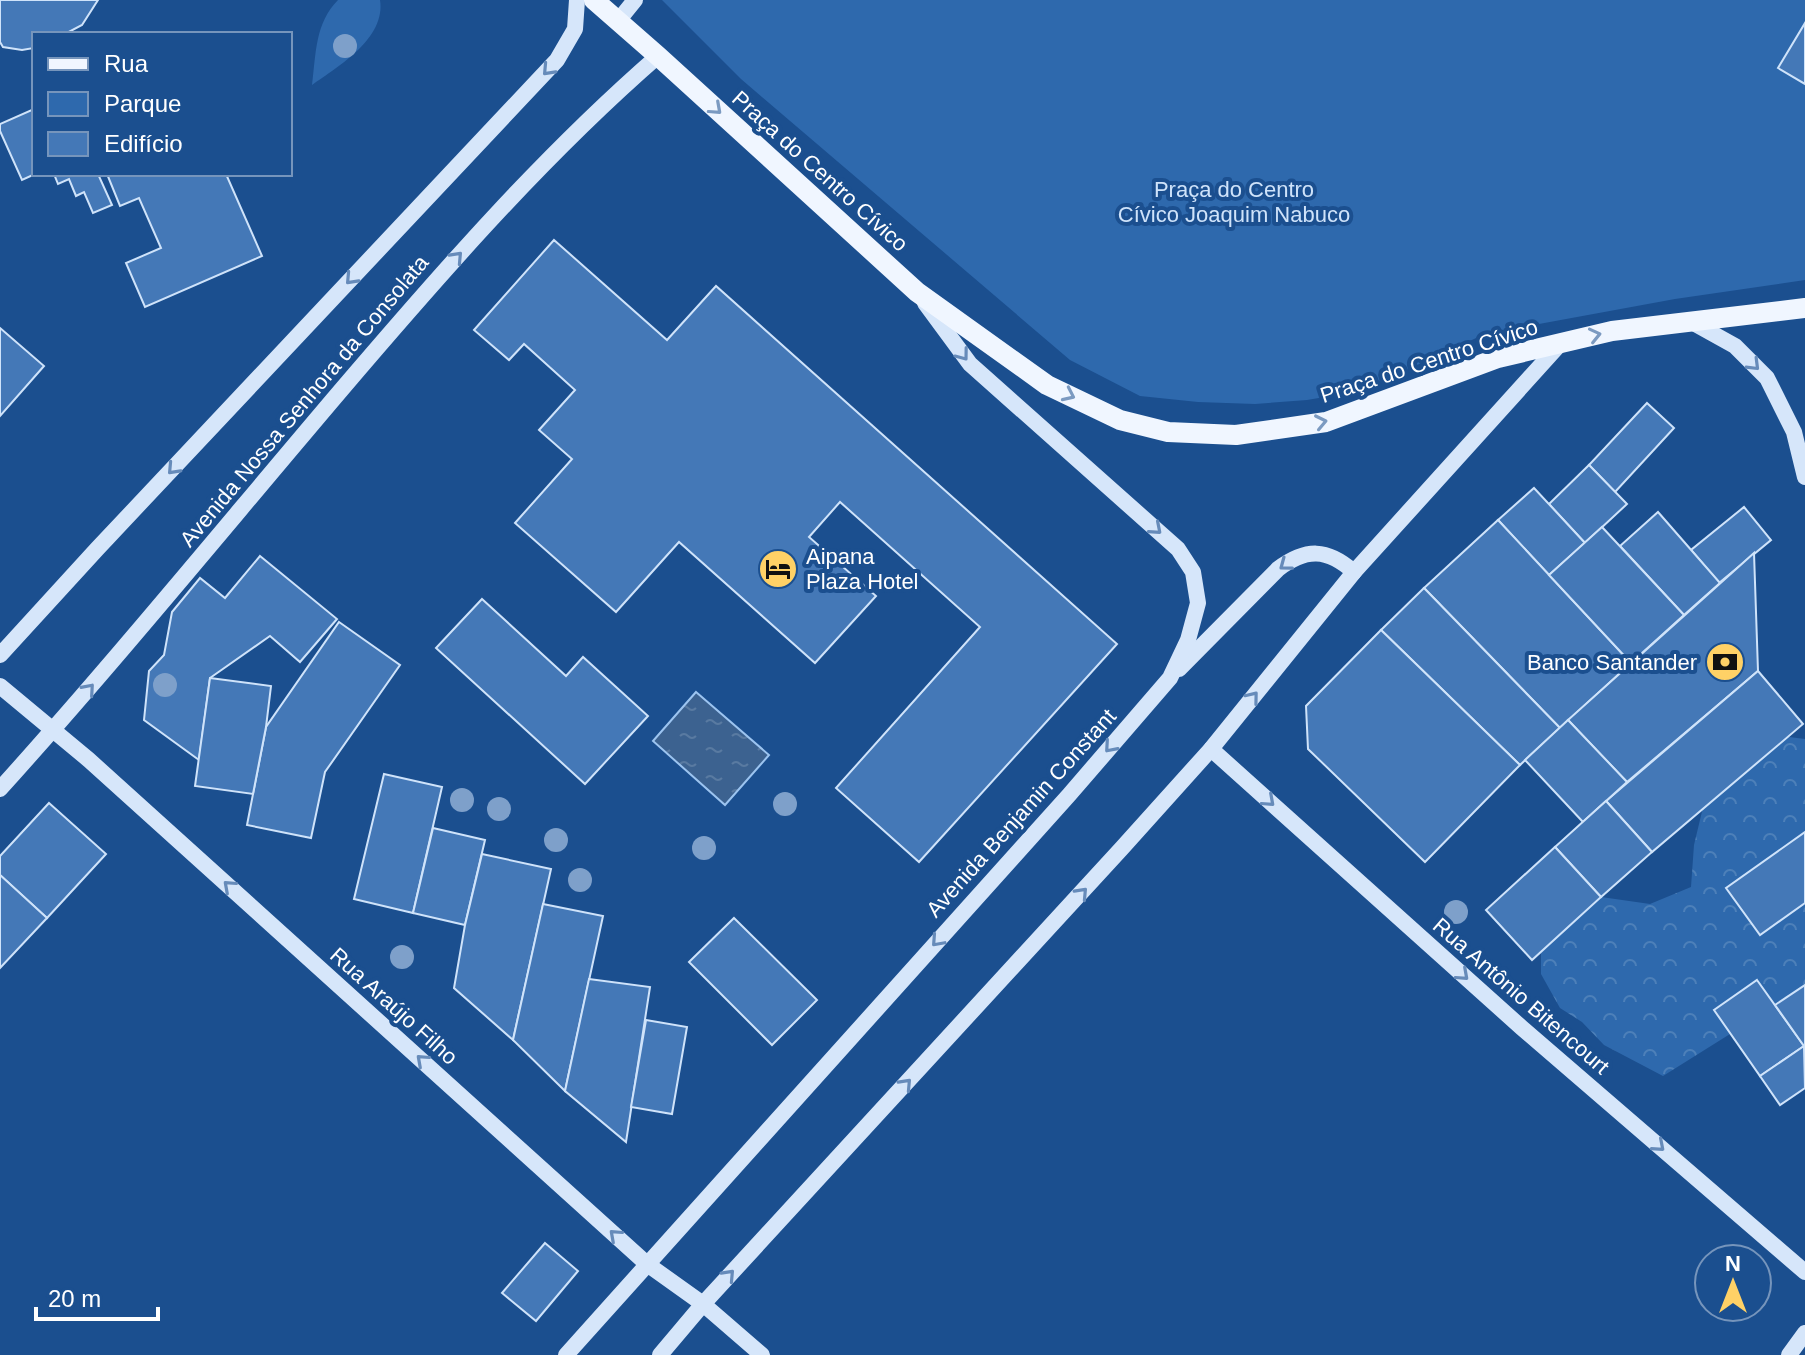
<svg xmlns="http://www.w3.org/2000/svg" width="1805" height="1355" font-family="Helvetica,sans-serif">
<style>
.green{fill:#2e69ad}
.forest{fill:url(#forest-crowns)}
.water{fill:url(#water-ripples);stroke:#9cc4f0;stroke-width:2}
.building{fill:#4478b7;stroke:#cfe3fa;stroke-width:2}
.lines{fill:none;stroke-linecap:round;stroke-linejoin:round}
.secondary{stroke:#d6e6fa;stroke-width:16}
.primary{stroke:#f0f6ff;stroke-width:20}
.tree{fill:#7ea0ca}
.oneway{stroke:#668bba}
.oneway2{stroke:#7b9ac1}
.labels{text-anchor:middle;dominant-baseline:central;stroke-width:8;stroke-linejoin:round;paint-order:stroke}
.street-label{font-size:22px;fill:#fff;stroke:#1b4f8f}
.park-label{font-size:22px;fill:#cfe3fa;stroke:#1b4f8f}
.poi-label{font-size:22px;fill:#fff;stroke:#1b4f8f;text-anchor:start}
</style>
<defs>
<pattern id="forest-crowns" width="20" height="18" patternUnits="userSpaceOnUse" patternTransform="scale(2)"><rect width="20" height="18" fill="#2e69ad"/><path d="M2 6a3 3 0 1 1 6 0M12 15a3 3 0 1 1 6 0" fill="none" stroke="#4d80b9"/></pattern>
<pattern id="water-ripples" width="26" height="14" patternUnits="userSpaceOnUse" patternTransform="scale(2)"><rect width="26" height="14" fill="#3c6290"/><path d="M2 4q2-2 4 0t4 0M15 11q2-2 4 0t4 0" fill="none" stroke="#597aa1"/></pattern>
</defs>
<rect width="100%" height="100%" fill="#1b4f8f"/>
<g class="green">
<path d="M338 0H380C386 38 339 66 312 85 316 54 315 23 338 0Z"/>
<path d="M662 0H1805V280L1675 299 1485 334 1360 391 1307 400 1255 404 1198 402 1140 396 1070 360 741 79Z"/>
</g>
<path class="forest" d="M1781 736 1805 739V987L1663 1076 1604 1045 1582 1022 1560 1008 1541 974V942L1565 910 1601 897 1650 904 1691 887 1694 845 1705 799Z"/>
<path class="water" d="M696 692 769 755 725 805 653 741Z"/>
<g class="building">
<path d="M0 0H98L82 25 65 34H34V48L22 50 3 47 0 42Z"/>
<path d="M1805 23V84L1778 68Z"/>
<path d="M34 109V174H35L22 180 0 131V124Z"/>
<path d="M54 174H98L112 205 93 213 84 192 76 196 69 179 58 184Z"/>
<path d="M107 174H226L262 256 145 307 126 263 161 248 139 198 120 206Z"/>
<path d="M554 240 667 340 716 286 1117 644 919 862 836 788 980 627 840 502 809 537 876 596 815 663 679 542 616 612 515 523 572 459 539 430 575 390 524 344 509 360 474 330Z"/>
<path d="M0 328 44 366 0 416Z"/>
<path d="M1647 403 1674 428 1615 492 1589 465Z"/>
<path d="M1589 465 1627 504 1585 543 1549 504Z"/>
<path d="M1534 488 1585 543 1549 575 1498 520Z"/>
<path d="M1744 507 1771 540 1719 583 1691 550Z"/>
<path d="M1658 512 1720 583 1684 615 1620 546Z"/>
<path d="M1498 520 1631 663 1560 728 1424 588Z"/>
<path d="M1602 527 1684 615 1631 663 1549 575Z"/>
<path d="M1754 553 1758 671 1627 782 1568 720Z"/>
<path d="M260 556 337 619 300 662 270 636 210 678 199 760 144 720 149 671 164 655 172 612 200 578 225 598Z"/>
<path d="M1424 588 1560 728 1520 765 1381 630Z"/>
<path d="M482 599 566 676 583 657 648 716 585 784 436 648Z"/>
<path d="M339 622 400 665 325 772 311 838 247 825 266 727Z"/>
<path d="M1381 630 1520 765 1425 862 1308 749 1306 706Z"/>
<path d="M1758 671 1803 724 1652 852 1606 801Z"/>
<path d="M210 678 271 686 266 727 253 794 195 786Z"/>
<path d="M1568 720 1627 782 1583 822 1525 760Z"/>
<path d="M384 774 442 787 413 913 354 899Z"/>
<path d="M1606 801 1652 852 1601 897 1555 847Z"/>
<path d="M49 803 106 854 47 918 0 875V856Z"/>
<path d="M433 828 485 840 465 925 413 913Z"/>
<path d="M1805 832V903L1760 935 1726 888Z"/>
<path d="M1555 847 1601 897 1532 960 1486 910Z"/>
<path d="M482 854 551 869 513 1040 454 988 465 925Z"/>
<path d="M0 875 47 918 0 968Z"/>
<path d="M543 904 603 916 565 1091 513 1040Z"/>
<path d="M734 918 817 1000 772 1045 689 962Z"/>
<path d="M589 979 650 987 626 1142 565 1091Z"/>
<path d="M1757 980 1804 1046 1760 1076 1714 1010Z"/>
<path d="M1805 985V1046H1804L1775 1005Z"/>
<path d="M646 1020 687 1027 672 1114 631 1107Z"/>
<path d="M1804 1046 1805 1088 1780 1105 1760 1076Z"/>
<path d="M545 1243 578 1271 536 1321 502 1293Z"/>
</g>
<g class="lines">
<g class="secondary">
<path d="M618 21 635 0"/>
<path d="M1690 321 1735 346 1767 378 1794 432 1805 477"/>
<path d="M0 655 97 549 557 60 575 29 577 0"/>
<path d="M1179 669 1278 569C1306 548 1327 548 1354 572"/>
<path d="M0 686 89 760 647 1264 703 1304 762 1355"/>
<path d="M1211 749 1522 1028 1805 1272"/>
<path d="M0 789C117 659 228 523 342 389 441 273 542 157 658 56"/>
<path d="M566 1355 1069 795 1170 678 1188 640 1198 603 1193 572 1178 549 970 364 925 303"/>
<path d="M660 1355 703 1304 1122 848 1211 749 1354 572 1561 343"/>
<path d="M1789 1355 1805 1333"/>
</g>
<path class="primary" d="M594 0 658 56 917 292 1047 385 1120 420 1168 432 1236 435 1326 422 1498 358 1612 331 1805 308"/>
</g>
<g class="tree">
<circle cx="345" cy="46" r="12"/>
<circle cx="165" cy="685" r="12"/>
<circle cx="462" cy="800" r="12"/>
<circle cx="785" cy="804" r="12"/>
<circle cx="499" cy="809" r="12"/>
<circle cx="556" cy="840" r="12"/>
<circle cx="704" cy="848" r="12"/>
<circle cx="580" cy="880" r="12"/>
<circle cx="1456" cy="912" r="12"/>
<circle cx="402" cy="957" r="12"/>
</g>
<defs><path id="oneway-chevron" d="M-2-3.5L2.5 0L-2 3.5" fill="none" stroke-width="1.6" stroke-linecap="round" stroke-linejoin="round" transform="scale(2)"/></defs>
<g class="oneway">
<use href="#oneway-chevron" transform="translate(548 70) rotate(133)"/>
<use href="#oneway-chevron" transform="translate(457 257) rotate(-47)"/>
<use href="#oneway-chevron" transform="translate(351 279) rotate(133)"/>
<use href="#oneway-chevron" transform="translate(963 355) rotate(53)"/>
<use href="#oneway-chevron" transform="translate(1754 365) rotate(45)"/>
<use href="#oneway-chevron" transform="translate(173 469) rotate(133)"/>
<use href="#oneway-chevron" transform="translate(1156 529) rotate(41)"/>
<use href="#oneway-chevron" transform="translate(1285 565) rotate(143)"/>
<use href="#oneway-chevron" transform="translate(89 689) rotate(-49)"/>
<use href="#oneway-chevron" transform="translate(1253 697) rotate(-51)"/>
<use href="#oneway-chevron" transform="translate(1110 747) rotate(131)"/>
<use href="#oneway-chevron" transform="translate(1269 801) rotate(42)"/>
<use href="#oneway-chevron" transform="translate(229 886) rotate(-138)"/>
<use href="#oneway-chevron" transform="translate(1082 893) rotate(-47)"/>
<use href="#oneway-chevron" transform="translate(937 941) rotate(132)"/>
<use href="#oneway-chevron" transform="translate(1463 975) rotate(42)"/>
<use href="#oneway-chevron" transform="translate(422 1060) rotate(-138)"/>
<use href="#oneway-chevron" transform="translate(906 1084) rotate(-47)"/>
<use href="#oneway-chevron" transform="translate(1659 1146) rotate(41)"/>
<use href="#oneway-chevron" transform="translate(615 1235) rotate(-138)"/>
<use href="#oneway-chevron" transform="translate(729 1275) rotate(-47)"/>
</g>
<g class="oneway2">
<use href="#oneway-chevron" transform="translate(716 109) rotate(42)"/>
<use href="#oneway-chevron" transform="translate(1595 335) rotate(-13)"/>
<use href="#oneway-chevron" transform="translate(1069 395) rotate(25)"/>
<use href="#oneway-chevron" transform="translate(1321 422) rotate(-12)"/>
</g>
<defs>
<symbol id="hotel-disc" viewBox="-11 -11 22 22"><circle r="9.5" fill="#ffd166" stroke="#1b4f8f"/><path d="M-6-4.5h1.5V1H6V5H4.5V3h-9V5H-6ZM-4 0a1.8 1.8 0 1 1 3.6 0ZM.5 0V-2.5h3Q6-2.5 6 0Z" fill="#111"/></symbol>
<symbol id="bank-disc" viewBox="-11 -11 22 22"><circle r="9.5" fill="#ffd166" stroke="#1b4f8f"/><path d="M-6-4H6V4H-6ZM0-2.3a2.3 2.3 0 1 0 0 4.6a2.3 2.3 0 1 0 0-4.6Z" fill="#111"/></symbol>
</defs>
<g fill-rule="evenodd">
<use href="#hotel-disc" x="756" y="547" width="44" height="44"/>
<use href="#bank-disc" x="1703" y="640" width="44" height="44"/>
</g>
<g class="labels">
<g class="street-label">
<text transform="translate(820 171) rotate(42)">Praça do Centro Cívico</text>
<text transform="translate(1429 361) rotate(-18)">Praça do Centro Cívico</text>
<text transform="translate(304 401) rotate(-50)">Avenida Nossa Senhora da Consolata</text>
<text transform="translate(1021 813) rotate(-48)">Avenida Benjamin Constant</text>
<text transform="translate(1521 996) rotate(41)">Rua Antônio Bitencourt</text>
<text transform="translate(394 1006) rotate(42)">Rua Araújo Filho</text>
</g>
<g class="park-label">
<text x="1234" y="189">Praça do Centro<tspan x="1234" dy="25">Cívico Joaquim Nabuco</tspan></text>
</g>
<g class="poi-label">
<text x="806" y="556">Aipana<tspan x="806" dy="25">Plaza Hotel</tspan></text>
<text x="1697" y="662" text-anchor="end">Banco Santander</text>
</g>
</g>
<rect x="32" y="32" width="260" height="144" fill="#1b4f8f" stroke="#7695bc" stroke-width="2"/>
<rect x="48" y="58" width="40" height="12" fill="#f0f6ff" stroke="#7695bc" stroke-width="2"/>
<text x="104" y="72" font-size="24" fill="#ffffff">Rua</text>
<rect x="48" y="92" width="40" height="24" fill="#2e69ad" stroke="#7695bc" stroke-width="2"/>
<text x="104" y="112" font-size="24" fill="#ffffff">Parque</text>
<rect x="48" y="132" width="40" height="24" fill="#4478b7" stroke="#7695bc" stroke-width="2"/>
<text x="104" y="152" font-size="24" fill="#ffffff">Edifício</text>
<g transform="translate(1733 1283)"><circle r="38" fill="#1b4f8f" stroke="#7695bc" stroke-width="2"/>
<path d="M0-6L14 30L0 20L-14 30Z" fill="#ffd166"/>
<text y="-12" font-size="22" font-weight="bold" text-anchor="middle" fill="#ffffff">N</text>
</g>
<path d="M36 1307v12h122v-12" fill="none" stroke="#ffffff" stroke-width="4"/>
<text x="48" y="1307" font-size="24" fill="#ffffff" stroke="#1b4f8f" stroke-width="6" paint-order="stroke">20 m</text>
</svg>
